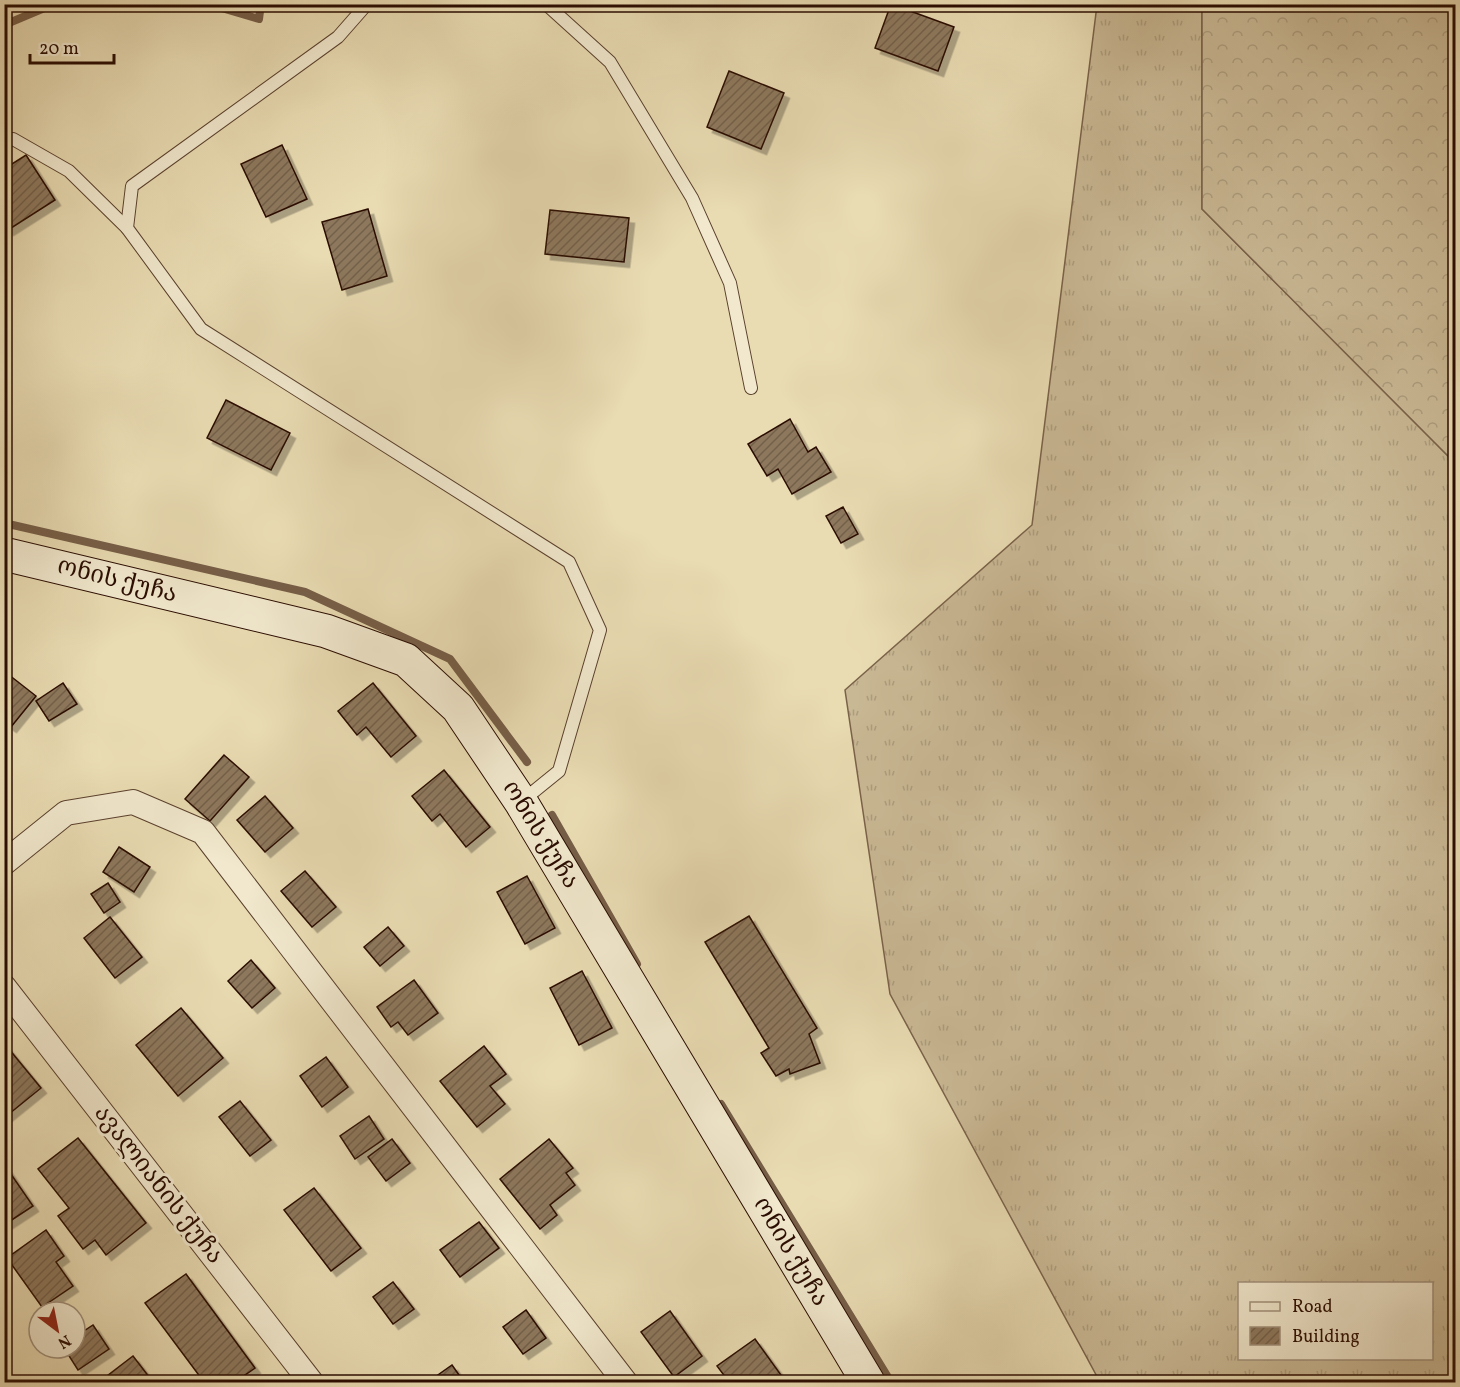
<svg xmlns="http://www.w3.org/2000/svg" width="1460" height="1387" font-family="Vollkorn,'Noto Serif Georgian',serif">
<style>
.grass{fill:url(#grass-tufts);stroke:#7a624a;stroke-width:1.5;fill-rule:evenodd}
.forest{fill:url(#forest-crowns);stroke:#7a624a;stroke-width:1.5}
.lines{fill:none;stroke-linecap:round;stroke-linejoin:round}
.stream{stroke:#765e47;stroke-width:8}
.building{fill:url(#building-hatch);stroke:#2a0c01;stroke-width:1.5;filter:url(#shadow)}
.lane-casing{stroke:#5a402d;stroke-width:14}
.street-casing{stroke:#5a402d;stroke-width:26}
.secondary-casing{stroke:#2a0c01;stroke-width:35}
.lane{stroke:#f1e8cd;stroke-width:12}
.street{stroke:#f1e8cd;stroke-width:24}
.secondary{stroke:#f1e8cd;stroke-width:33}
.labels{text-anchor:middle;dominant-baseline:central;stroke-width:6;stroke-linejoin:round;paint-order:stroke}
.street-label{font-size:24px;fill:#2a0c01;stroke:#f1e8cd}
</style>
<defs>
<pattern id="grass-tufts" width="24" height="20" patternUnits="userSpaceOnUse" patternTransform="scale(1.5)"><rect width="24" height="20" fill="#c9b894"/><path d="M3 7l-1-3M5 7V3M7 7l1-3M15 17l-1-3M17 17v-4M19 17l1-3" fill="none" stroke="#ad9d7e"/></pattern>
<pattern id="forest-crowns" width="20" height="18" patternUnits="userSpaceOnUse" patternTransform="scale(1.5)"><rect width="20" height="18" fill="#c9b894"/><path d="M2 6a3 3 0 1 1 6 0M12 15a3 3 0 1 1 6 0" fill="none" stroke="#ad9d7e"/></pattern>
<pattern id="building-hatch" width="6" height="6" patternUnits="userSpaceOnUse" patternTransform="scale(1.5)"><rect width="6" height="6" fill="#8d785d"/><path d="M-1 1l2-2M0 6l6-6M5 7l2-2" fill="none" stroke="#73614a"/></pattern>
<filter id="shadow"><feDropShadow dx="5.5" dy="5.5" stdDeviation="0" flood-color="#0004"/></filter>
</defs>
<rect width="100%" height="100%" fill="#e9dbb2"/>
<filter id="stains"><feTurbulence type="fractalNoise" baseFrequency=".00333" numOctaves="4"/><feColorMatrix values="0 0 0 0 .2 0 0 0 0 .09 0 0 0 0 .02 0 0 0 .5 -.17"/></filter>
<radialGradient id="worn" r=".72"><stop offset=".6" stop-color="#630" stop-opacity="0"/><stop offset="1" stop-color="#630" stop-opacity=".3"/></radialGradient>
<path class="grass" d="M1097 5H1202V209L1455 463V1382H1100L890 994 845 690 1032 525ZM1240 1284H1432V1358H1240Z"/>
<path class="forest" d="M1202 5H1455V463L1202 209Z"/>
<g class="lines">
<g class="stream">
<path d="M208 4 259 19 261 4"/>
<path d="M4 25 54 4"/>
<path d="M4 523 305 592 450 659 527 762"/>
<path d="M552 815 637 964"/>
<path d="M721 1104 891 1382"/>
</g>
</g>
<g class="building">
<path d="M891 4 954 27 938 71 875 48Z"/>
<path d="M729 71 784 93 761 149 707 127Z"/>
<path d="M282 145 307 199 266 217 241 164Z"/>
<path d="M26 155 55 200 8 230 4 225V169Z"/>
<path d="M368 209 387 276 342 290 322 222Z"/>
<path d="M550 210 629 218 624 262 545 254Z"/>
<path d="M226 400 290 433 271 470 207 438Z"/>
<path d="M790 419 808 452 816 447 831 472 792 494 778 469 767 476 748 444Z"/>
<path d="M843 507 858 534 841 543 826 516Z"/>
<path d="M4 671 36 696 11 727 4 722Z"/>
<path d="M63 683 77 704 49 721 36 701Z"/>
<path d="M373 683 416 736 391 757 366 727 357 735 338 711Z"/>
<path d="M224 755 249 777 210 821 185 799Z"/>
<path d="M444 770 490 827 466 847 440 814 432 821 412 796Z"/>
<path d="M265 796 293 828 265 852 237 820Z"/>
<path d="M119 847 150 867 134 892 103 872Z"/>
<path d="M305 871 336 907 312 927 281 891Z"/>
<path d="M527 876 555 928 525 944 497 892Z"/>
<path d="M108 883 120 902 104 913 91 894Z"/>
<path d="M749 916 817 1028 809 1034 820 1063 790 1074 789 1069 776 1076 761 1053 769 1048 705 942Z"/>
<path d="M110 917 142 957 115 978 84 938Z"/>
<path d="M388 927 404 946 380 966 364 947Z"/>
<path d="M251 960 275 988 252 1008 228 981Z"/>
<path d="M582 971 612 1028 579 1045 550 988Z"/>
<path d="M414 980 438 1013 408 1035 398 1022 391 1027 377 1007Z"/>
<path d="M181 1008 223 1058 178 1096 136 1045Z"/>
<path d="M4 1043 41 1088 4 1118Z"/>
<path d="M484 1046 506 1074 490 1086 505 1104 477 1127 440 1081Z"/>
<path d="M326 1057 348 1087 322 1107 300 1076Z"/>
<path d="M240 1101 271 1140 250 1156 219 1117Z"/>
<path d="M369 1116 384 1139 355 1159 340 1136Z"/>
<path d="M78 1138 146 1223 106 1255 95 1240 83 1249 58 1216 69 1208 38 1169Z"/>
<path d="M392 1139 410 1163 386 1181 368 1157Z"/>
<path d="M549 1139 573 1168 566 1173 575 1185 550 1205 557 1215 540 1229 500 1179Z"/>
<path d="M4 1164 33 1206 4 1225Z"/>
<path d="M314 1188 361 1248 331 1271 284 1210Z"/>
<path d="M479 1222 499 1248 460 1277 440 1250Z"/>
<path d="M46 1230 64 1256 56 1262 73 1286 42 1307 7 1258Z"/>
<path d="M186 1274 255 1368 235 1382H204L145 1303Z"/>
<path d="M393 1282 414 1309 393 1324 373 1297Z"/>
<path d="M526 1310 546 1338 523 1354 503 1327Z"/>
<path d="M670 1311 702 1356 674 1377 641 1332Z"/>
<path d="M93 1325 109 1349 78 1370 64 1348H75V1337Z"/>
<path d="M755 1339 786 1382H729L717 1366Z"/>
<path d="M133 1356 153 1382H107L103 1379Z"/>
<path d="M452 1365 464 1382H428Z"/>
</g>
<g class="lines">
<defs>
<g id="lane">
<path d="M367 4 338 37 132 186 127 228 201 329 569 562 600 630 559 771 522 801"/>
<path d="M546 4 610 62 692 198 730 283 751 388"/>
<path d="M4 142 13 139 69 171 127 228"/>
</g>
<g id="street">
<path d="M4 863 66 813 133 802 203 832 625 1382"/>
<path d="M4 987 311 1382"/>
</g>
<path id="secondary" d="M4 554 326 631 406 660 458 708 521 802 868 1382"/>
</defs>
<use href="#lane" class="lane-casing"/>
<use href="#street" class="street-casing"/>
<use href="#secondary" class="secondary-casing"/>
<use href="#lane" class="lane"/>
<use href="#street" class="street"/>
<use href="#secondary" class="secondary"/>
</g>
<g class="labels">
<g class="street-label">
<text transform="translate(117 581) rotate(14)">ონის ქუჩა</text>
<text transform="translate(540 835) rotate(58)">ონის ქუჩა</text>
<text transform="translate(158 1185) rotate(52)">ავალიანის ქუჩა</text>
<text transform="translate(790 1252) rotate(59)">ონის ქუჩა</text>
</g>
</g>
<rect width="1460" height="1387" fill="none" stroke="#e9dbb2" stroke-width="24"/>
<rect x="6" y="6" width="1448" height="1375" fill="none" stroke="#2a0c01" stroke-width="3"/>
<rect x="12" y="12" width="1436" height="1363" fill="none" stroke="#2a0c01" stroke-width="1.5"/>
<rect x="1238" y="1282" width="195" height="78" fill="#f1e8cd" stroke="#a1907b" stroke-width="1.5"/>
<rect x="1250" y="1302" width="30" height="9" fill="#f1e8cd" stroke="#a1907b" stroke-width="1.5"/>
<text x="1292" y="1312" font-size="18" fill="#2a0c01">Road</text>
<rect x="1250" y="1327" width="30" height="18" fill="url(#building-hatch)" stroke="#a1907b" stroke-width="1.5"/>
<text x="1292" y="1342" font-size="18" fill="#2a0c01">Building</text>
<g transform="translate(57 1330) rotate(148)"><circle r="28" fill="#f1e8cd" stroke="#a1907b" stroke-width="1.5"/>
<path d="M0-4.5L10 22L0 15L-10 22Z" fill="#8f2418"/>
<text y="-9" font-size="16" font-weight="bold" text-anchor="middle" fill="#2a0c01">N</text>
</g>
<path d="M30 54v9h84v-9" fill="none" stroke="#2a0c01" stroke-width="3"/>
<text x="39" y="54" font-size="18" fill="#2a0c01" stroke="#f1e8cd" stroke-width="4.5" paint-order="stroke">20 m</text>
<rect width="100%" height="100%" filter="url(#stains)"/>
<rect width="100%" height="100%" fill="url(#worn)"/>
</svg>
